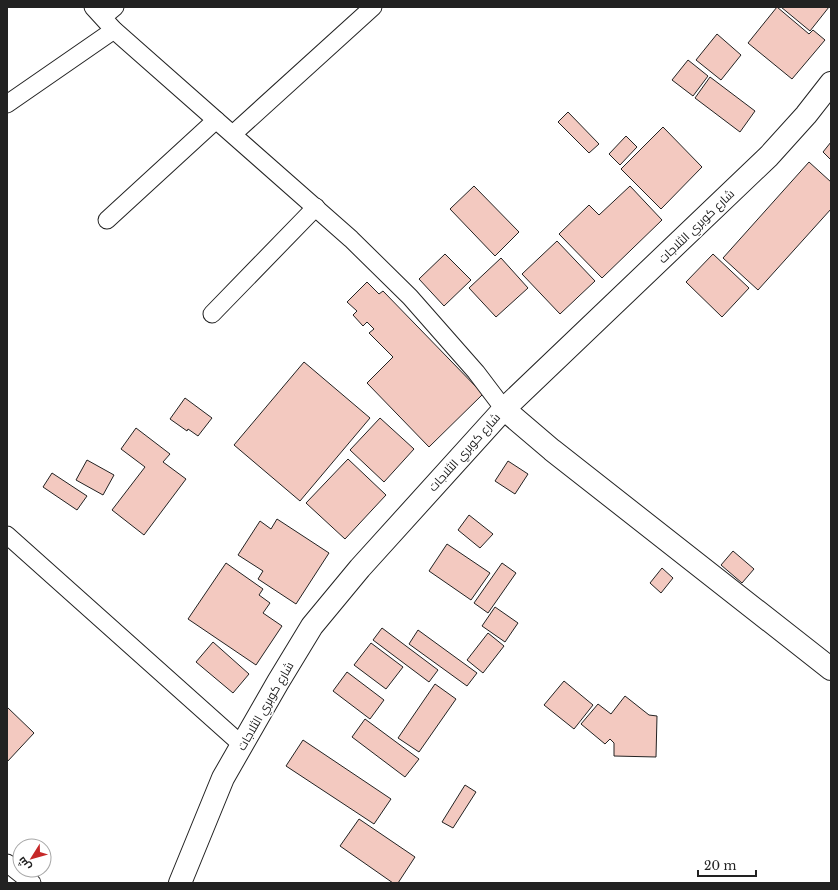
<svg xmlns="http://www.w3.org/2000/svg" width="838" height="890" font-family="'Libre Baskerville',Cairo,serif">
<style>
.building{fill:#f3c9c0;stroke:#222}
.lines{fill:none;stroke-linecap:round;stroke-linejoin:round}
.street-casing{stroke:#222;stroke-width:19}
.secondary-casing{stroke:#222;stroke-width:24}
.street{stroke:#fff;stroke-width:17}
.secondary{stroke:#fff;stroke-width:22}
.labels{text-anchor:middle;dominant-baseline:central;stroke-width:3;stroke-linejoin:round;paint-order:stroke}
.street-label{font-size:12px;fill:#222;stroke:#fff}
</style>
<rect width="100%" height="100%" fill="#fff"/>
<g class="building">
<path d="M777 7 809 34 813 30 825 40 792 79 748 43Z"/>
<path d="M781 7H829L810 31Z"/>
<path d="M717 34 741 55 721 80 696 60Z"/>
<path d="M688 60 708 76 693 96 672 80Z"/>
<path d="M710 77 755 111 740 132 695 98Z"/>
<path d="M568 112 599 144 589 153 558 122Z"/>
<path d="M663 127 702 167 661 209 621 169Z"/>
<path d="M626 136 637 147 620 165 609 154Z"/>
<path d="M831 142V160L823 152Z"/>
<path d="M809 162 831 182V209L758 290 723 258Z"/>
<path d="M474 186 519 232 495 256 450 209Z"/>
<path d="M630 186 662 220 602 278 559 234 589 205 599 215Z"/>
<path d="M557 241 595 281 560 314 522 274Z"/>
<path d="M445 254 471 280 444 306 419 279Z"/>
<path d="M713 254 749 288 722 317 686 282Z"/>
<path d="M501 258 528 288 496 317 469 288Z"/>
<path d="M367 282 379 294 383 291 483 394 429 447 367 383 393 357 369 333 374 329 367 322 363 326 353 315 357 311 347 302Z"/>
<path d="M304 362 370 418 300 501 234 445Z"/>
<path d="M185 398 212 418 198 436 188 429 187 431 170 419Z"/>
<path d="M380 418 414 449 384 482 350 450Z"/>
<path d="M136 428 170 454 163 462 186 479 144 535 112 510 145 467 121 449Z"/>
<path d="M348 459 386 495 345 539 306 503Z"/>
<path d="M87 460 114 475 103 495 76 480Z"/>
<path d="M508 461 528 474 515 494 495 481Z"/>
<path d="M52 473 87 496 77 510 43 487Z"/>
<path d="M469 515 493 534 480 548 458 530Z"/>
<path d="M277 519 329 553 296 604 258 579 263 571 238 555 260 521 271 529Z"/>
<path d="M447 544 490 573 471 600 429 571Z"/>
<path d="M733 551 754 569 742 583 721 565Z"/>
<path d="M226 563 263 589 259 595 270 603 263 613 282 626 256 665 188 619Z"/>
<path d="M502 563 516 573 488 613 474 603Z"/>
<path d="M662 568 673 578 661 593 650 583Z"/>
<path d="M495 607 518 623 505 642 482 626Z"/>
<path d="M382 628 438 670 429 682 373 640Z"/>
<path d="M418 630 477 673 467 686 409 644Z"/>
<path d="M488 633 504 646 483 673 467 660Z"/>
<path d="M213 642 249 674 233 693 196 662Z"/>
<path d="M371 643 403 667 386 689 354 665Z"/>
<path d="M347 672 384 700 370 719 333 691Z"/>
<path d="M564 681 593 705 574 729 544 705Z"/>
<path d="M435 684 456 699 419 752 398 738Z"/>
<path d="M625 696 649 715 657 716 656 757 614 756V743L610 739 605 744 581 724 598 704 611 714Z"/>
<path d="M7 707 34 733 7 762Z"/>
<path d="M365 719 419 759 405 777 352 737Z"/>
<path d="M303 740 391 799 374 824 286 766Z"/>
<path d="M465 785 476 792 453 828 442 822Z"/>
<path d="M359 819 415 857 398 883H393L340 846Z"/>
</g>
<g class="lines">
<defs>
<g id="street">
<path d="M93 7 114 30 351 239 410 297 476 372 504 409"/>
<path d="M103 17 115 7"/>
<path d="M7 104 114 30"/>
<path d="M233 134 373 7"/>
<path d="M107 220 216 120"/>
<path d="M212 314 316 207"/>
<path d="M7 535 242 745"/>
<path d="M7 863 32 883"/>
</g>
<g id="secondary">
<path d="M504 409 552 450 831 669"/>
<path d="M180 883 223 778 278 682 312 626 360 568 504 409 769 156 806 115 831 83"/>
</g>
</defs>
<use href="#street" class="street-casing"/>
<use href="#secondary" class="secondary-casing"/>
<use href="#street" class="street"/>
<use href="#secondary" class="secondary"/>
</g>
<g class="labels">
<g class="street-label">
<text transform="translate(696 226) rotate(-44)">شارع كوبري الثلاجات</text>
<text transform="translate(464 452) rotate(-48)">شارع كوبري الثلاجات</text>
<text transform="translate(265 706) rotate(-60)">شارع كوبري الثلاجات</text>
</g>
</g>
<rect width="838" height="890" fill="none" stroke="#222222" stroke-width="16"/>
<g transform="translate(32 858) rotate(233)"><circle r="19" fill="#ffffff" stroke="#a7a7a7"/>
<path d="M0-3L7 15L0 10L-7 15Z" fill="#c62828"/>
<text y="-6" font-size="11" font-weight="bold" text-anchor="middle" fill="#222222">ش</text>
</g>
<path d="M698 870v6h58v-6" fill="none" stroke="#222222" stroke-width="2"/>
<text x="704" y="870" font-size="12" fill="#222222" stroke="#ffffff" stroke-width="3" paint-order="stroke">20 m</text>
</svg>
